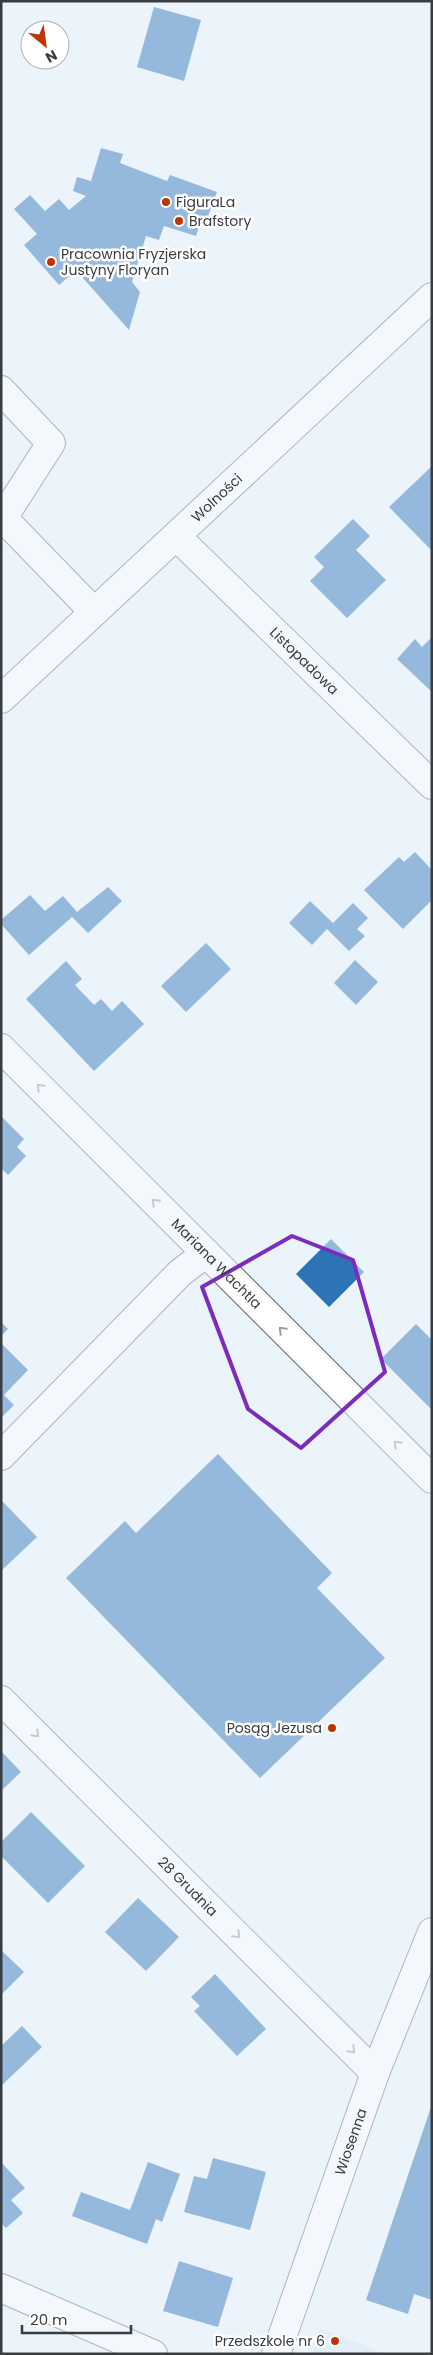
<svg xmlns="http://www.w3.org/2000/svg" width="433" height="2355" font-family="Poppins,sans-serif">
<style>
.built{fill:#dae8f6}
.building{fill:#2d74b6}
.lines{fill:none;stroke-linecap:round;stroke-linejoin:round}
.minor-casing{stroke:#636a71;stroke-width:30}
.minor{stroke:#fff;stroke-width:28}
.oneway{stroke:#9c9ea0}
.marked{fill:none;stroke:#7b2cbf;stroke-width:4;stroke-linejoin:round}
.poi-dot{fill:#bd3503;stroke:#fff;stroke-width:2}
.labels{text-anchor:middle;dominant-baseline:central;stroke-width:5;stroke-linejoin:round;paint-order:stroke}
.poi-label{font-size:14px;fill:#393c40;stroke:#fff;text-anchor:start}
.street-label{font-size:14px;fill:#393c40;stroke:#fff}
</style>
<rect width="100%" height="100%" fill="#ebf3fb"/>
<path class="built" d="M320 2328 386 2354H312Z"/>
<g class="building">
<path d="M154 7 201 20 184 81 137 67Z"/>
<path d="M101 148 123 154 120 163 167 181 170 175 217 192 207 219 202 217 196 236 164 226 159 240 146 236 132 282 140 292 129 330 76 270 59 285 24 245 37 234 14 209 30 195 45 211 59 199 69 210 86 196 73 191 77 177 91 181Z"/>
<path d="M432 466V551L389 507Z"/>
<path d="M353 519 370 536 356 550 386 580 347 618 310 581 324 567 314 557Z"/>
<path d="M432 637V692L397 659 415 639 422 647Z"/>
<path d="M415 852 432 870V900L403 929 364 890 399 857 404 862Z"/>
<path d="M108 887 122 901 88 933 72 917 29 955 1 924V920L30 895 45 911 63 896 77 912Z"/>
<path d="M310 901 333 923 353 903 368 918 357 929 365 936 349 951 327 929 312 945 289 923Z"/>
<path d="M206 943 231 969 186 1012 161 986Z"/>
<path d="M355 960 378 982 356 1005 334 983Z"/>
<path d="M66 961 82 979 75 985 94 1005 101 999 112 1011 122 1001 144 1024 94 1071 26 999Z"/>
<path d="M1 1116 24 1139 17 1147 26 1156 8 1175 1 1168Z"/>
<path d="M331 1239 364 1272 329 1307 296 1274Z"/>
<path d="M1 1322 8 1329 1 1336Z"/>
<path d="M416 1324 432 1340V1410L381 1359Z"/>
<path d="M1 1343 28 1370 4 1395 14 1405 1 1418Z"/>
<path d="M218 1454 332 1573 317 1588 385 1658 260 1778 66 1578 125 1521 136 1533Z"/>
<path d="M1 1500 37 1537 1 1571Z"/>
<path d="M1 1751 21 1772 1 1791Z"/>
<path d="M31 1812 85 1866 48 1903 1 1856V1842Z"/>
<path d="M138 1898 179 1937 146 1971 105 1932Z"/>
<path d="M1 1950 24 1972 1 1995Z"/>
<path d="M215 1974 266 2029 237 2056 194 2011 200 2006 191 1997Z"/>
<path d="M22 2026 42 2047 1 2086V2046Z"/>
<path d="M432 2104V2300L414 2294 408 2314 366 2300Z"/>
<path d="M213 2158 266 2172 250 2230 184 2212 194 2176 207 2179Z"/>
<path d="M1 2162 25 2188 11 2200 23 2213 6 2228 1 2223Z"/>
<path d="M148 2162 180 2174 162 2222 156 2219 147 2244 72 2216 81 2192 130 2210Z"/>
<path d="M179 2261 233 2278 218 2327 163 2311Z"/>
</g>
<g class="lines">
<defs>
<g id="minor">
<path d="M1 390 51 443 3 518 94 612"/>
<path id="s1" d="M176 536 432 785"/>
<path id="s2" d="M1 699 432 297"/>
<path id="s3" d="M1 1048 432 1479"/>
<path d="M1 1456 180 1273 206 1253"/>
<path id="s4" d="M1 1700 375 2073"/>
<path d="M1 2288 153 2354"/>
<path id="s5" d="M276 2354 375 2073 432 1932"/>
</g>
</defs>
<use href="#minor" class="minor-casing"/>
<use href="#minor" class="minor"/>
</g>
<defs><path id="oneway-chevron" d="M-2-3.5L2.5 0L-2 3.5" fill="none" stroke-width="1.6" stroke-linecap="round" stroke-linejoin="round" transform="scale(1.25)"/></defs>
<g class="oneway">
<use href="#oneway-chevron" transform="translate(40 1087) rotate(-135)"/>
<use href="#oneway-chevron" transform="translate(155 1202) rotate(-135)"/>
<use href="#oneway-chevron" transform="translate(282 1330) rotate(-135)"/>
<use href="#oneway-chevron" transform="translate(397 1444) rotate(-135)"/>
<use href="#oneway-chevron" transform="translate(36 1734) rotate(45)"/>
<use href="#oneway-chevron" transform="translate(237 1935) rotate(45)"/>
<use href="#oneway-chevron" transform="translate(352 2050) rotate(45)"/>
</g>
<path d="M0 0H433V2355H0ZM292 1236 353 1260 385 1372 301 1448 248 1409 202 1287Z" fill="#ebf3fb" fill-opacity=".55" fill-rule="evenodd"/>
<path class="marked" d="M292 1236 353 1260 385 1372 301 1448 248 1409 202 1287Z"/>
<g class="poi-dot">
<circle cx="166" cy="202" r="5"/>
<circle cx="179" cy="221" r="5"/>
<circle cx="51" cy="262" r="5"/>
<circle cx="332" cy="1728" r="5"/>
<circle cx="335" cy="2341" r="5"/>
</g>
<g class="labels">
<g class="poi-label">
<text x="176" y="202">FiguraLa</text>
<text x="189" y="221">Brafstory</text>
<text x="61" y="254">Pracownia Fryzjerska<tspan x="61" dy="16">Justyny Floryan</tspan></text>
<text x="322" y="1728" text-anchor="end">Posąg Jezusa</text>
<text x="325" y="2341" text-anchor="end">Przedszkole nr 6</text>
</g>
<g class="street-label">
<text stroke="none"><textPath href="#s2" startOffset="295">Wolności</textPath></text>
<text stroke="none"><textPath href="#s1" startOffset="179">Listopadowa</textPath></text>
<text stroke="none"><textPath href="#s3" startOffset="305">Mariana Wachtla</textPath></text>
<text stroke="none"><textPath href="#s4" startOffset="264">28 Grudnia</textPath></text>
<text stroke="none"><textPath href="#s5" startOffset="225">Wiosenna</textPath></text>
</g>
</g>
<rect width="433" height="2355" fill="none" stroke="#393c40" stroke-width="5"/>
<g transform="translate(45 45) rotate(151)"><circle r="24" fill="#ffffff" stroke="#b0b1b3"/>
<path d="M0-4L9 19L0 12L-9 19Z" fill="#bd3503"/>
<text y="-8" font-size="14" font-weight="bold" text-anchor="middle" fill="#393c40">N</text>
</g>
<path d="M22 2325v8h109v-8" fill="none" stroke="#393c40" stroke-width="2.5"/>
<text x="30" y="2325" font-size="15" fill="#393c40" stroke="#ffffff" stroke-width="4" paint-order="stroke">20 m</text>
</svg>
